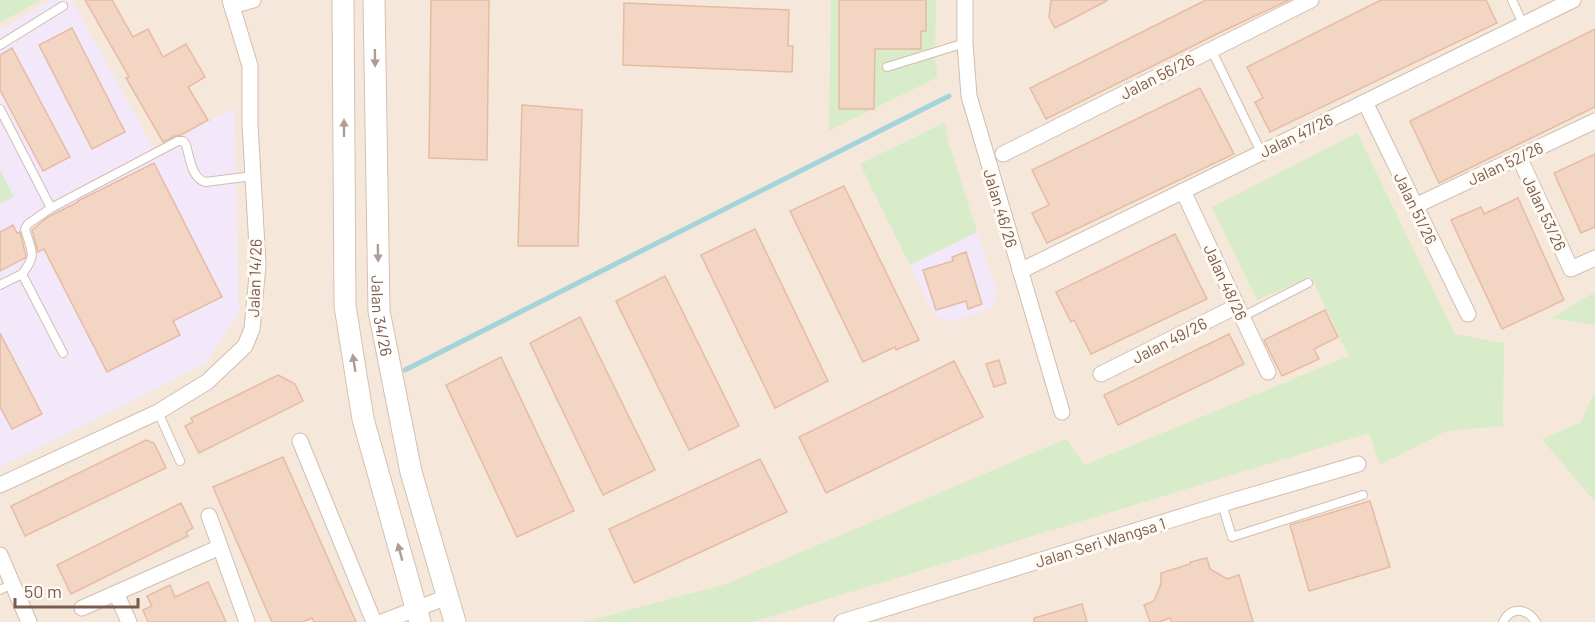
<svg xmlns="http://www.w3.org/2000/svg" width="1595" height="622" font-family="Barlow,sans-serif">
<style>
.residential{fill:#f5e8da}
.education{fill:#f3e8fa}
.green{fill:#d8ecc9}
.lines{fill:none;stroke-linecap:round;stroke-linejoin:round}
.stream{stroke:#a5d3da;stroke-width:5}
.building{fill:#f3d5c3;stroke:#e6bba3;stroke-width:1.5}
.service-casing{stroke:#d1beb0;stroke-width:10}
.minor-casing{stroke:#d1beb0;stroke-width:17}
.secondary-casing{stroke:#d6c0b0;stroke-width:23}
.service{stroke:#fff;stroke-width:8}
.minor{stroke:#fff;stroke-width:15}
.secondary{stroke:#fff;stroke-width:21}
.oneway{fill:#af9d94}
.labels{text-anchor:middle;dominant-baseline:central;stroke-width:6;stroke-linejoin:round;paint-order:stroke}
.street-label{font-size:16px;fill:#7a5c4d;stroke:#fffaf3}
</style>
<rect width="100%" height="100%" fill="#fdf6ec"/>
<rect class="residential" x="0" y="0" width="1595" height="622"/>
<g class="education">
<path d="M51 0H72L155 151 234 108 239 313 206 363 0 467V30Z"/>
<path d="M977 232 998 295 990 309 950 322 934 315 910 265Z"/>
</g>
<g class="green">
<path d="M0 0H41L0 23Z"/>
<path d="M831 0H936L935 58 938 77 829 131Z"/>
<path d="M945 122 948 140 977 232 910 265 860 164Z"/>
<path d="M1357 133 1455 334 1504 343 1503 426 1446 431 1380 465 1369 433 753 622H584L726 584 1066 439 1085 465 1349 356 1311 277 1257 300 1212 207Z"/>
<path d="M0 170 14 197 0 204Z"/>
<path d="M1595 292V325L1551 318Z"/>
<path d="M1595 391V502L1542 439 1581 422Z"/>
</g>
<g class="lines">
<path class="stream" d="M405 370 949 96"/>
</g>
<g class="building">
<path d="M85 0H112L133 37 148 29 163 57 186 44 205 77 188 87 208 120 181 135 175 136 163 142 126 78 129 77Z"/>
<path d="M431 0H489L487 160 429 158Z"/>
<path d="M839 0H926V31H921V49H875L874 109H839Z"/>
<path d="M1051 0H1108L1055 28 1049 17Z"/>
<path d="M1206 0H1289L1219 33 1046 119 1030 88Z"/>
<path d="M1381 0H1486L1497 23 1270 132 1255 102 1263 98 1247 67Z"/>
<path d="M624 3 789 10 788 46H793L792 72 623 65Z"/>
<path d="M72 28 125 132 92 149 39 45Z"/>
<path d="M1595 29V107L1439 183 1410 121Z"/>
<path d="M12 48 70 157 43 171 0 90V55Z"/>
<path d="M1200 88 1234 154 1047 243 1032 213 1049 205 1032 170Z"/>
<path d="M522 105 582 110 578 246H518Z"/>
<path d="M1595 154V227L1581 233 1554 173Z"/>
<path d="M154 163 222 297 173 321 180 335 107 372 44 249 38 252 32 230 48 217 78 202V201Z"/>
<path d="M844 186 919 340 896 350 895 347 863 362 790 211Z"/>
<path d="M1518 198 1564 300 1502 329 1451 220 1481 207 1484 214Z"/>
<path d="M13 225 17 233 20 232 26 256 25 258 0 271V232Z"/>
<path d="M755 229 828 381 775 408 701 255Z"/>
<path d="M1175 234 1207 299 1091 354 1074 320 1071 322 1056 292Z"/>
<path d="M966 252 982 304 968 309 966 301 936 310 923 270 953 261 952 257Z"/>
<path d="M665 276 739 426 689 450 616 301Z"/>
<path d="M1325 310 1338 337 1314 349 1319 359 1282 376 1264 340Z"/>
<path d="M580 317 655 470 603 495 530 343Z"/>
<path d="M0 333 42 414 12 429 0 407Z"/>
<path d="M1229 334 1244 364 1118 425 1104 395Z"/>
<path d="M501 357 574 511 517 537 446 385Z"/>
<path d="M999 360 1006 383 994 387 986 364Z"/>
<path d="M954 361 983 417 826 493 799 437Z"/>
<path d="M278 375 295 384 303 401 199 453 185 426 193 422 191 418Z"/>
<path d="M146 440 154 443 166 468 25 536 11 506Z"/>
<path d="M283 457 334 572 356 622H314L312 618 302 622H272L267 611 213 487Z"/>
<path d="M760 459 787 512 634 583 609 529Z"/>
<path d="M1370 501 1390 567 1309 591 1290 525Z"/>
<path d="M181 503 193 528 186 532 188 536 71 594 57 565Z"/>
<path d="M1207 558 1210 569 1227 579 1239 575 1253 622H1172L1170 618 1159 622H1150L1144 605 1154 601 1161 584V573L1190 564V562Z"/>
<path d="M208 582 226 622H148L143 610 152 606 147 596 170 585 175 597Z"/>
<path d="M1082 604 1087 622H1034V618Z"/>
</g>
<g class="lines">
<defs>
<g id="service">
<path d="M1512 0 1523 24"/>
<path d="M0 45 63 6"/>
<path d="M1211 49 1261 152"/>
<path d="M887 67 965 43"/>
<path d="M0 109 51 208 28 224 25 229C31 251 38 254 22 274"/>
<path d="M51 208 178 141H183L186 145C190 158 191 177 205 182L253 176"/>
<path d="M0 285 22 274 63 353"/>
<path d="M1242 317 1308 283"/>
<path d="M158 412 180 461"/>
<path d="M1222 504 1232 537 1363 495"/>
<path d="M0 590 12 584"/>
<path d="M1503 622C1511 606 1527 608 1536 622"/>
</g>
<g id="minor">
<path d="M965 0V43L969 96 1062 412"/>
<path d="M232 6 253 0"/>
<path d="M1365 102 1468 314"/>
<path d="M1003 154 1311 0"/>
<path d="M1519 157 1571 269 1595 258"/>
<path d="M1183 191 1268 372"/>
<path d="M1415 206 1595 121"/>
<path d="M1020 271 1573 0"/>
<path d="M1101 374 1237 306"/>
<path d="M300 441 374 622"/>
<path d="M0 485 158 412 207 382 245 346 252 329 258 265 250 124V66L230 0"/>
<path d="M209 516 247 622"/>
<path d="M0 555 29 622"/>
<path d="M116 593 129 622"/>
<path d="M82 608 220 547"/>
<path d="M382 622 447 597"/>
<path d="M842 622 1222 504 1358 464"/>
</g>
<g id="secondary">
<path d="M343 0 345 306 363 419 420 622"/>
<path id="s1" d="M374 0 379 311 411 472 455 622"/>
</g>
</defs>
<use href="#service" class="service-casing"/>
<use href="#minor" class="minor-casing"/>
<use href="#secondary" class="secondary-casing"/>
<use href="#service" class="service"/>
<use href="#minor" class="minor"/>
<use href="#secondary" class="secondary"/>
</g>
<defs><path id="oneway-solid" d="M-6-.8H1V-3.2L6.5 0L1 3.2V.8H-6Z" transform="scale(1.5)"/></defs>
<g class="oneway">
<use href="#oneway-solid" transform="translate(375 58) rotate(89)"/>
<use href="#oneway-solid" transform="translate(344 128) rotate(-90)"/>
<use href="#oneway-solid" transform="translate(378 253) rotate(89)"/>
<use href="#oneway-solid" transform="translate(354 363) rotate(-99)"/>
<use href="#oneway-solid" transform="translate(400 552) rotate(-105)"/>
</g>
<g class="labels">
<g class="street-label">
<text transform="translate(1157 76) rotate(-27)">Jalan 56/26</text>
<text transform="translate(1296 135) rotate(-26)">Jalan 47/26</text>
<text transform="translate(1505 163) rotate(-25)">Jalan 52/26</text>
<text transform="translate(1001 208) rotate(73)">Jalan 46/26</text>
<text transform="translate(1416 208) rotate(64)">Jalan 51/26</text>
<text transform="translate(1545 213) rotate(65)">Jalan 53/26</text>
<text transform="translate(254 278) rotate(-88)">Jalan 14/26</text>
<text transform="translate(1226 282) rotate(65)">Jalan 48/26</text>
<text stroke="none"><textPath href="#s1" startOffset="316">Jalan 34/26</textPath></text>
<text transform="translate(1169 340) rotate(-27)">Jalan 49/26</text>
<text transform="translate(1100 542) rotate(-17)">Jalan Seri Wangsa 1</text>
</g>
</g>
<path d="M15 598v9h123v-9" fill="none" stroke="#7a5c4d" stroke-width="3"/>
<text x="24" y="598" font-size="18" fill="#7a5c4d" stroke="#fffaf3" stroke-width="4.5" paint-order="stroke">50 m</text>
</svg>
